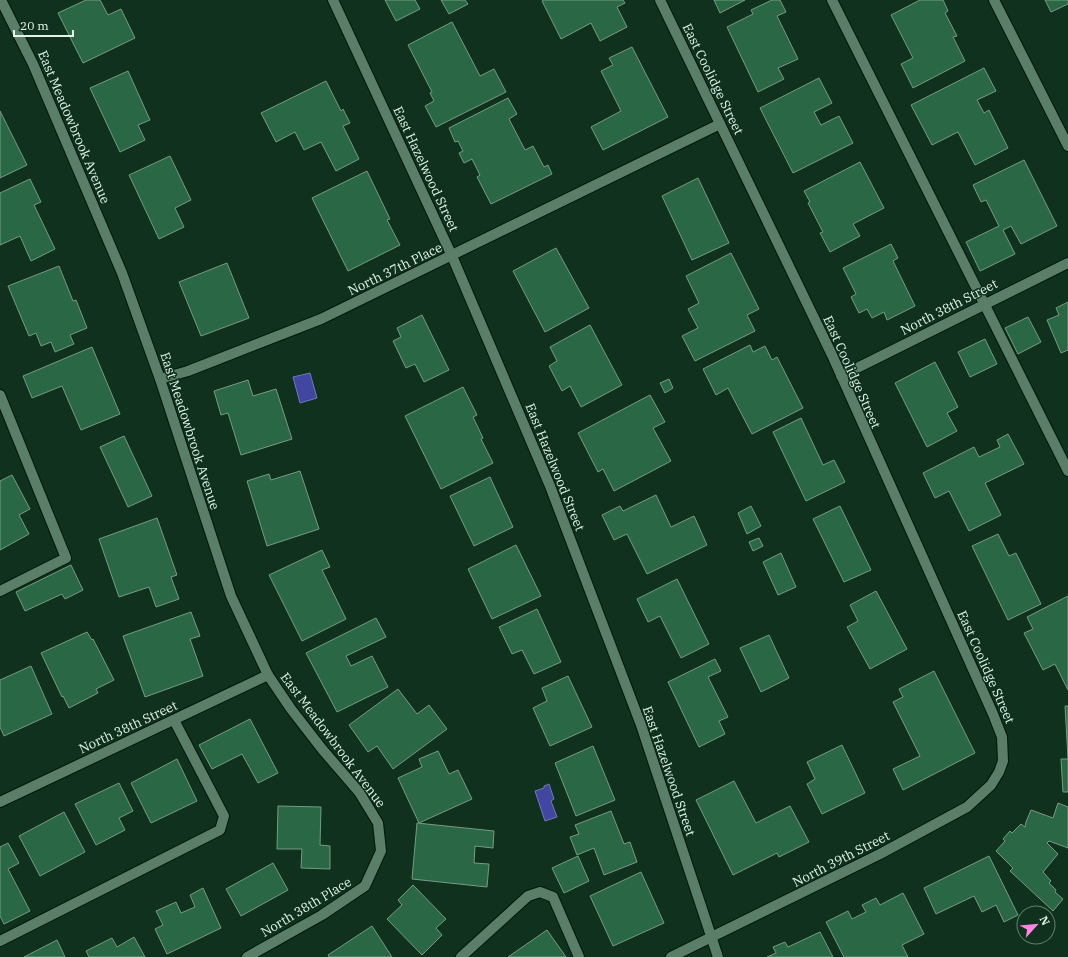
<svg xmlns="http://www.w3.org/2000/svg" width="1068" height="957" font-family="'IBM Plex Serif',serif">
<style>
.water{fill:#4146a0;stroke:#717ab5}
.building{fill:#2a6845;stroke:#769b83}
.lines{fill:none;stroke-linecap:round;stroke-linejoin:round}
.minor-casing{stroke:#00180a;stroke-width:12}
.minor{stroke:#5a7e67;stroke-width:10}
.labels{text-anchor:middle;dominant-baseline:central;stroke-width:3;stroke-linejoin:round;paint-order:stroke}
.street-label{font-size:13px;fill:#e1f4e7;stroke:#0f311e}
</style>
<rect width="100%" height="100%" fill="#0f311e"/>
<g class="water">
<path d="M310 373 317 398 300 403 293 377Z"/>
<path d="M549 784 554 799 551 801 557 817 545 821 535 791 544 788V786Z"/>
</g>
<g class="building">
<path d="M86 0H100L108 15 121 9 135 38 83 63 58 13Z"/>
<path d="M385 0H415L420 9 396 21Z"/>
<path d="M441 0H465L468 4 449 14Z"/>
<path d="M544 0H623L625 3 617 7 627 27 600 41 591 23 561 39 542 1Z"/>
<path d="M714 0H745L720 13Z"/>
<path d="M772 0H780L786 12 777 16 798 59 778 68 784 79 758 92 727 27 753 14 751 10Z"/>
<path d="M920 0H943L948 11 945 13 957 36 953 37 965 61 913 88 901 64 913 58 891 15Z"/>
<path d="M1045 0H1068V4L1051 12Z"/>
<path d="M452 22 480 76 494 69 506 92 436 127 425 106 434 101 430 93 432 92 408 45Z"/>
<path d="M632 47 668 117 603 150 591 127 621 111 601 71 613 65 609 58Z"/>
<path d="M984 68 996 91 977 100 984 113 989 110 1008 148 975 165 958 132 932 145 911 105Z"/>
<path d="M128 71 150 120 138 125 145 140 120 152 90 88Z"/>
<path d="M819 78 832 103 814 112 821 125 839 116 853 143 793 173 760 108Z"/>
<path d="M326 81 341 111 343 109 350 123 343 126 359 159 336 171 321 142 304 150 295 132 276 142 261 113Z"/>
<path d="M508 98 517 114 509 119 525 150 533 146 544 167 548 165 552 174 491 204 477 177 480 175 472 159 464 163 459 153 463 151 458 141 455 142 449 128Z"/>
<path d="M0 111 27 165 0 178Z"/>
<path d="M170 156 191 200 175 208 184 227 159 239 129 175Z"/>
<path d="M1024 160 1057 226 1021 244 1011 226 1003 230 1015 254 980 271 966 242 999 226 986 200 981 202 973 185Z"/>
<path d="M860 162 884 208 853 224 860 236 830 252 820 233 823 232 808 203 810 202 804 191Z"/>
<path d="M367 171 390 219 387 220 400 245 348 271 312 198Z"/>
<path d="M698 178 729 243 692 260 662 196Z"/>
<path d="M30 179 41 202 34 205 55 249 31 261 20 236 0 245V193Z"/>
<path d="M891 244 898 258 893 261 915 306 887 320 884 312 872 318 867 309 859 313 851 297 856 294 843 268Z"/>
<path d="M556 248 589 308 545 332 513 271Z"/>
<path d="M731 253 759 309 747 315 755 331 695 361 682 336 698 328 688 309 699 303 686 276Z"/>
<path d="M227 263 249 318 201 336 179 282Z"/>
<path d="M59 266 73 301 76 300 87 328 70 335 74 344 55 352 51 342 41 346 36 333 29 336 8 286Z"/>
<path d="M1068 302V350L1061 353 1047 320 1059 315 1056 308Z"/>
<path d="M422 315 449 370 424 382 415 364 406 368 393 341 401 337 397 328Z"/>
<path d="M1028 317 1041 342 1018 354 1005 328Z"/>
<path d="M590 325 622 385 581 407 570 386 562 391 549 366 557 361 550 347Z"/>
<path d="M985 339 997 364 970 377 958 352Z"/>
<path d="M750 345 753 352 765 346 772 360 777 357 803 408 752 434 728 388 716 395 703 369Z"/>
<path d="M92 347 120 414 81 430 62 386 32 398 23 376Z"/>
<path d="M935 362 958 407 947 413 957 431 927 447 895 383Z"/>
<path d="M669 379 673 388 665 393 660 383Z"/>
<path d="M248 380 253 396 276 389 292 439 241 455 228 413 221 415 214 391Z"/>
<path d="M463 387 477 415 473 417 483 438 481 439 493 463 441 489 405 416Z"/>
<path d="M650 395 665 422 653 428 671 461 614 491 603 469 598 472 578 433Z"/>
<path d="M801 418 823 465 834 460 845 482 806 501 773 432Z"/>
<path d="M1008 434 1024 464 985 483 1001 515 969 531 949 491 935 498 923 473 974 447 979 457 1000 447 997 440Z"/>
<path d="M124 436 152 496 128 507 100 447Z"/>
<path d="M300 471 319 529 267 546 247 481 269 474 271 480Z"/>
<path d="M12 475 30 509 19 515 29 534 0 550V481Z"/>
<path d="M490 477 513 527 474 546 450 496Z"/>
<path d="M656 495 671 527 694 516 707 545 647 574 627 534 614 540 602 515 620 506 623 511Z"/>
<path d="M751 506 761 526 747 534 738 513Z"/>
<path d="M840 506 871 570 844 582 813 519Z"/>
<path d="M157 518 177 575 171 577 179 599 156 607 149 587 119 597 99 539Z"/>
<path d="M998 534 1009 556 1016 553 1041 604 1008 620 972 546Z"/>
<path d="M759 538 763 546 753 551 749 542Z"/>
<path d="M516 545 541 596 492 619 468 569Z"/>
<path d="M322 550 330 567 322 570 346 619 302 641 269 575Z"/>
<path d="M781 553 796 587 778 595 763 562Z"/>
<path d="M71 565 83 590 65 599 62 594 25 611 16 592Z"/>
<path d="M677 579 709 644 681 658 660 616 648 622 637 599Z"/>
<path d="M876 591 907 649 870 669 847 627 858 621 850 605Z"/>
<path d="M1068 596V690L1055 664 1043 670 1024 633 1033 629 1027 617Z"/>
<path d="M537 609 561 662 534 674 522 650 512 654 499 627Z"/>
<path d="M191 612 200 636 190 639 203 676 145 697 123 636Z"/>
<path d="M376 618 386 637 346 656 351 666 372 656 388 687 337 712 306 653Z"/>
<path d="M87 632 92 640 93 639 114 680 96 689 98 693 69 708 63 696 62 697 41 653Z"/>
<path d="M769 635 789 678 761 692 740 648Z"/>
<path d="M715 659 721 671 708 677 728 717 719 721 725 734 699 747 668 682Z"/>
<path d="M31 666 52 714 4 736 0 727V680Z"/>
<path d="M934 671 975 753 903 790 893 769 920 756 893 702 903 697 899 689Z"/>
<path d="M568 676 592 727 550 746 533 708 547 701 542 688Z"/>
<path d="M398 689 417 714 429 705 447 729 393 769 377 746 368 752 349 725Z"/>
<path d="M1065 706H1068V792H1063L1061 759H1068Z"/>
<path d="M250 719 278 773 258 783 242 754 212 769 199 745Z"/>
<path d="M842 745 865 793 822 814 807 784 815 779 807 762Z"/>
<path d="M593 746 615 800 576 816 555 763Z"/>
<path d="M438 751 449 774 458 770 472 799 419 823 398 778 422 767 419 759Z"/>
<path d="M177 759 197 801 151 823 131 783Z"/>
<path d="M734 781 756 823 790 806 809 842 779 857 777 853 733 875 696 800Z"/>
<path d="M119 783 133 811 119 818 125 830 96 845 75 804Z"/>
<path d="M1058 803 1068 807V848L1049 841 1047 843 1058 854 1043 872 1051 881 1049 883 1056 890 1055 892 1063 899 1053 911 1010 871 1013 868 996 851 1005 841 1003 839 1010 831 1012 833 1021 824 1025 827 1026 822 1031 810 1053 818Z"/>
<path d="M278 806 321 807 320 845 330 846V869L301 868 302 849H277Z"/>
<path d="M611 811 624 844 630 842 637 862 604 875 594 848 577 855 570 837 579 834 575 825Z"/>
<path d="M64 812 85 852 40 876 19 836Z"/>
<path d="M417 823 494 831 493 848 475 846 474 863 489 864 487 887 412 879Z"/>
<path d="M8 843 19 863 8 869 30 911 4 924 0 916V847Z"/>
<path d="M578 856 589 881 564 893 552 868Z"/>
<path d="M989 856 1018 915 1004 922 996 905 982 912 974 896 936 914 924 888Z"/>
<path d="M273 863 288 890 241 916 226 889Z"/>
<path d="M641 872 664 923 613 946 590 896Z"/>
<path d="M413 885 446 919 436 928 442 935 422 955 387 919 402 905 398 900Z"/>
<path d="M203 888 221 928 167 954 155 929 163 925 156 911 176 902 181 913 195 907 190 895Z"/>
<path d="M903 893 924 934 902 945 908 957H844L826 922 848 911 852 919 866 912 862 905 876 898 880 905Z"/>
<path d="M372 926 392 957H329L328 955Z"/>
<path d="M547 930 566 957H508Z"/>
<path d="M820 932 833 957H767L776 953 773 947 785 942 788 947Z"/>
<path d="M134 937 145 957H89L86 951 112 938 117 947Z"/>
<path d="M57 940 65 957H24Z"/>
</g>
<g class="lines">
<defs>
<g id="minor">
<path d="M1 0 33 64 122 273 160 379 231 596 268 675 291 709 322 749 359 792 378 823 381 851 365 886 322 915 247 957"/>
<path d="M333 0 452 256 550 486 641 725 718 957"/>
<path d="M660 0 832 355 993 714 1002 737 1003 761 999 772 991 785 967 807 880 854 671 957"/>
<path d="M832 0 1068 471"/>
<path d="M994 0 1068 146"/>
<path d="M841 376 1068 263"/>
<path d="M160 379 188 371 321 319 720 124"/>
<path d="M0 395 66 558 0 591"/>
<path d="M0 802 268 675"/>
<path d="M0 941 220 830 224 816 174 720"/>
<path d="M461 957 528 896 540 892 553 897 579 957"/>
</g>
</defs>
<use href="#minor" class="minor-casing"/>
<use href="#minor" class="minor"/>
</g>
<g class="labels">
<g class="street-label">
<text transform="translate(713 79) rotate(64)">East Coolidge Street</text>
<text transform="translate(74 127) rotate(67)">East Meadowbrook Avenue</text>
<text transform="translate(426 169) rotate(65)">East Hazelwood Street</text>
<text transform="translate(395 269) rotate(-26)">North 37th Place</text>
<text transform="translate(949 307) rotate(-27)">North 38th Street</text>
<text transform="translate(852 372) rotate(66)">East Coolidge Street</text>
<text transform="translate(190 431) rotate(72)">East Meadowbrook Avenue</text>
<text transform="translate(555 467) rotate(68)">East Hazelwood Street</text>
<text transform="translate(986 667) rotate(66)">East Coolidge Street</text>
<text transform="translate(128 727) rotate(-25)">North 38th Street</text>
<text transform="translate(333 740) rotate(53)">East Meadowbrook Avenue</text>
<text transform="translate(669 771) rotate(71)">East Hazelwood Street</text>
<text transform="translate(841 859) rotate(-27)">North 39th Street</text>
<text transform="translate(306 907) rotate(-31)">North 38th Place</text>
</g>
</g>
<g transform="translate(1036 925) rotate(63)"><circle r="19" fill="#0f311e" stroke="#637f6e"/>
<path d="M0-3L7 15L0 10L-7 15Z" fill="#fd86e2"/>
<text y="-6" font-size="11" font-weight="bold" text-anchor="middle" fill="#e1f4e7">N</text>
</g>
<path d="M14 30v6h59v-6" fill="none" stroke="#e1f4e7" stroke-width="2"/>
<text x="20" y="30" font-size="12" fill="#e1f4e7" stroke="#0f311e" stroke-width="3" paint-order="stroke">20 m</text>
</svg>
